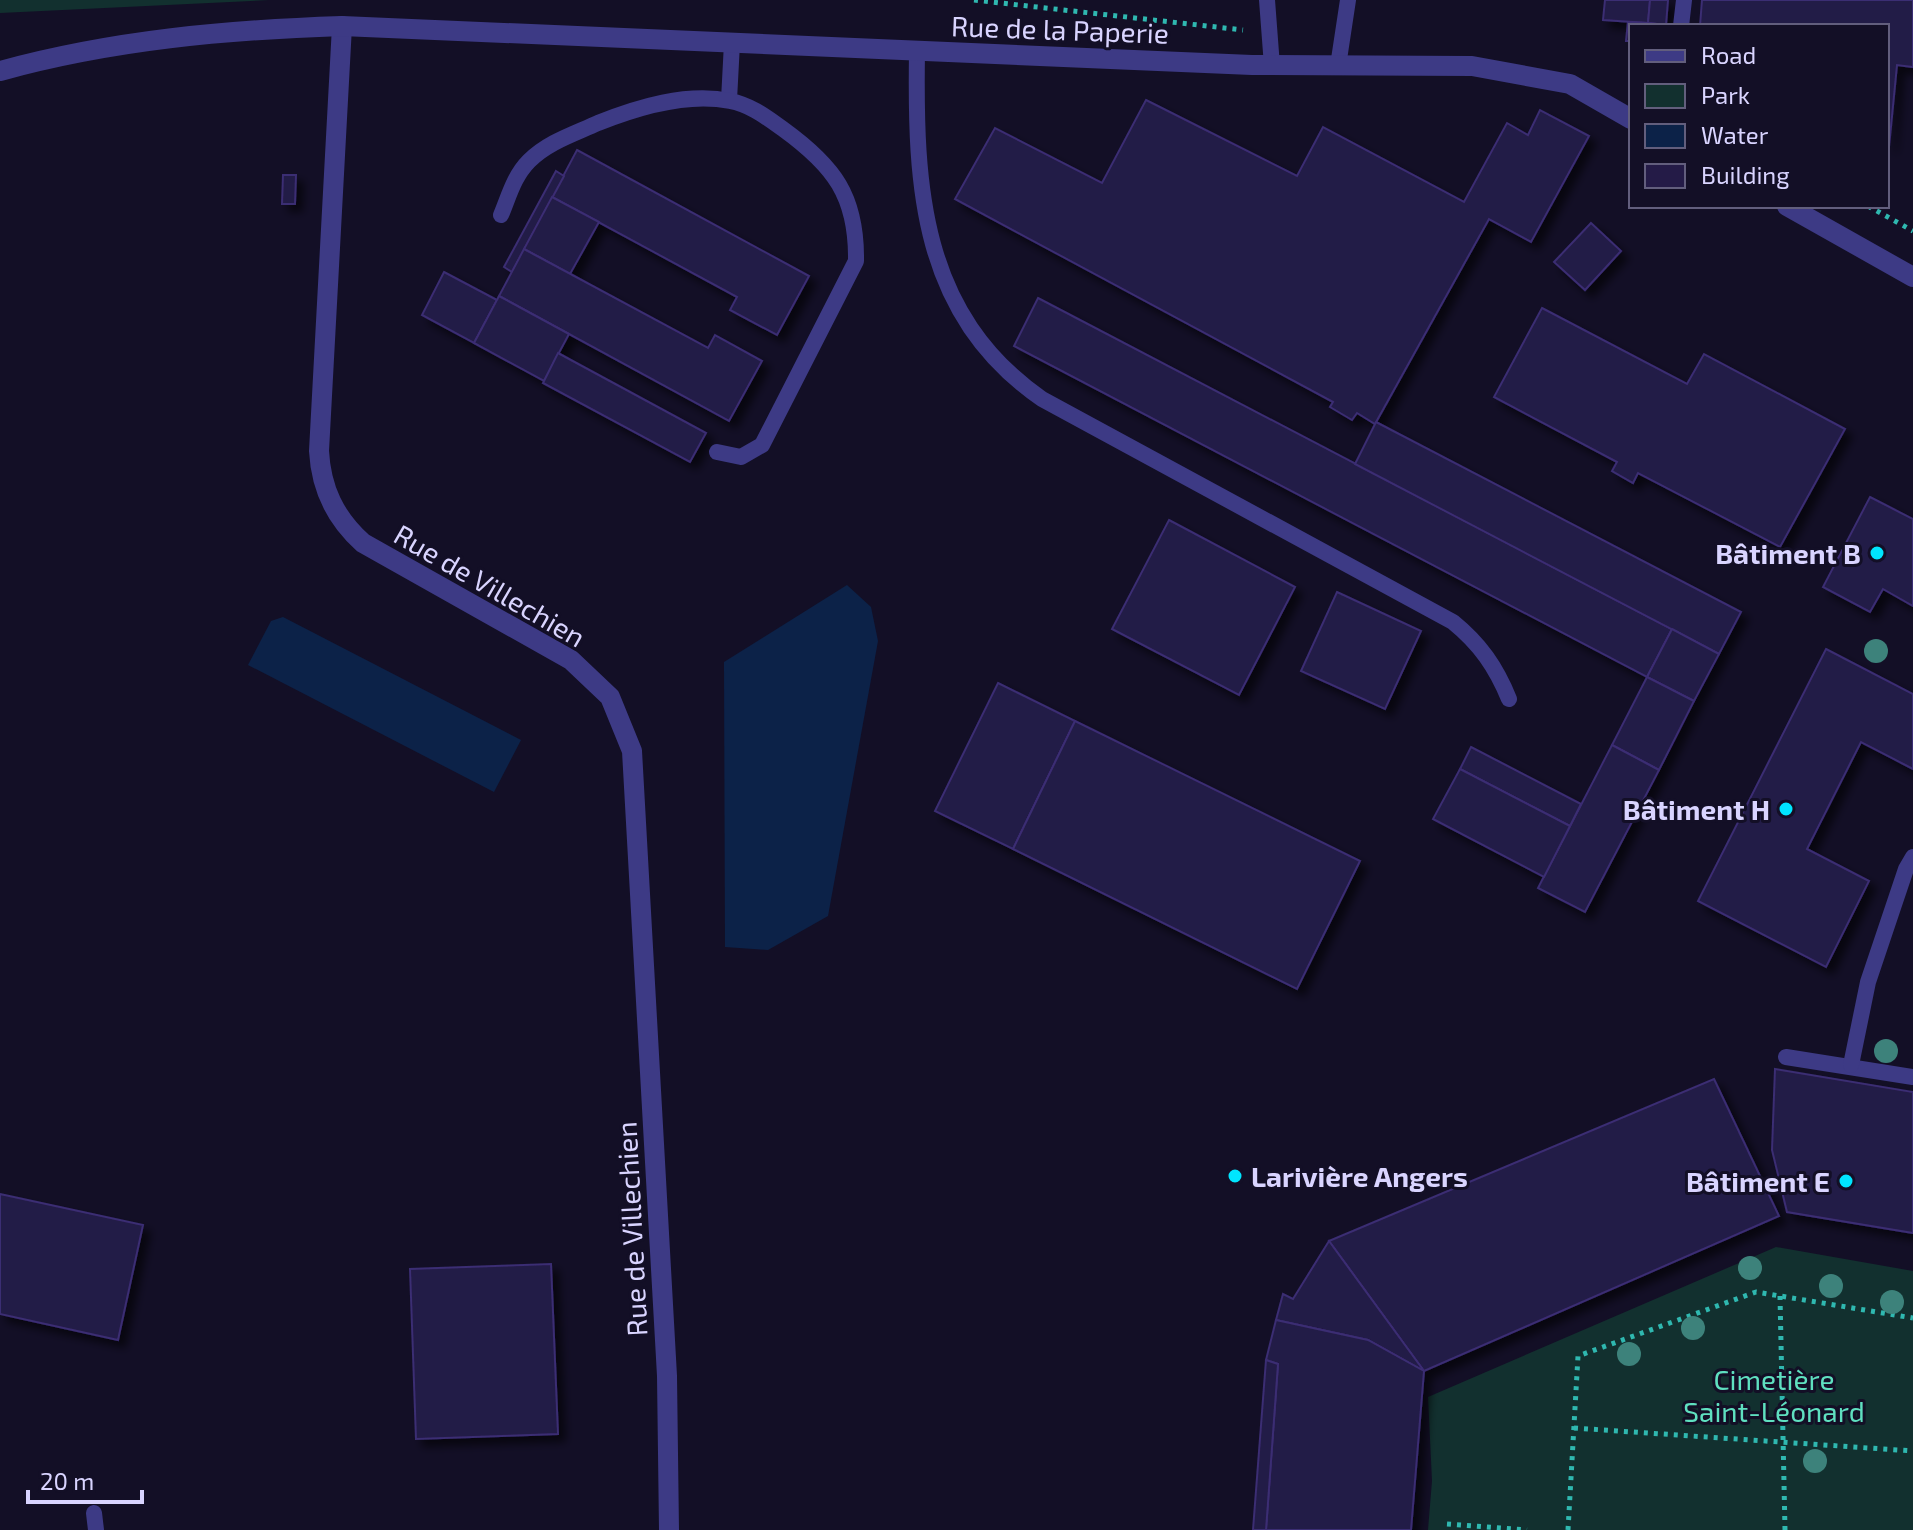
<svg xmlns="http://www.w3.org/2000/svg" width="1913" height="1530" font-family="'Exo 2',sans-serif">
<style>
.green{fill:#12302f}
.water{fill:#0c2248}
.building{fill:#241b47;stroke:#3b2d73;stroke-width:2;filter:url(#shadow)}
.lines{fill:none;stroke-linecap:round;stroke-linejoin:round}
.path{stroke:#2fb8b0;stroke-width:5;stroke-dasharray:4 6;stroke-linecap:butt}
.service{stroke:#3d3a85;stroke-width:16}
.minor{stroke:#3d3a85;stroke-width:20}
.tree{fill:#3d827b}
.poi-dot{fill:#00e5ff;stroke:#130f26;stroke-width:3}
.labels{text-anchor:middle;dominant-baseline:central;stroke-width:6;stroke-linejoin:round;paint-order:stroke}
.street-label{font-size:28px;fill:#d9d4ff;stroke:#130f26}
.poi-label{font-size:28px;font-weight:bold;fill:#d9d4ff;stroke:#130f26;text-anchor:end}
.park-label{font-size:28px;fill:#5fe0c0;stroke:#130f26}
</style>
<defs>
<filter id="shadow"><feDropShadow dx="7" dy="7" stdDeviation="4" flood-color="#0009"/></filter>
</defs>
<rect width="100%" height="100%" fill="#130f26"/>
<g class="green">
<path d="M0 0H269L0 13Z"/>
<path d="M1776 1247 1913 1271V1530H1428L1432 1481 1428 1397Z"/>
</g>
<g class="water">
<path d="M847 585 871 607 878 641 828 916 768 950 725 947 724 662Z"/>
<path d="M283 617 521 740 494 792 248 665 271 621Z"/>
</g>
<g class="building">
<path d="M1605 0H1650L1648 23 1603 20Z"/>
<path d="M1650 0H1668L1666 25 1648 23Z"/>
<path d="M1702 0H1913V67L1897 65 1889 147 1887 26H1700Z"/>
<path d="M1628 22 1648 23 1666 25 1631 26V41H1626Z"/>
<path d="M1146 100 1297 176 1323 127 1464 202 1507 123 1528 135 1540 110 1589 136 1531 242 1489 219 1375 424 1357 413 1352 420 1330 407 1333 402 955 199 995 128 1102 183Z"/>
<path d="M577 150 809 276 777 335 730 310 737 297 552 197Z"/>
<path d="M556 171 564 176 512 272 504 267Z"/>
<path d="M283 175H296L295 204H282Z"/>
<path d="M552 197 599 222 570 274 524 249Z"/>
<path d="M1591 223 1621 251 1585 290 1554 262Z"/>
<path d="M524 249 708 348 715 335 762 361 729 421 499 296Z"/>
<path d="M444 272 497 300 474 343 422 315Z"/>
<path d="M499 296 569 334 544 381 474 343Z"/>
<path d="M1038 298 1672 629 1647 677 1014 346Z"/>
<path d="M1542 308 1687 384 1704 354 1845 429 1780 547 1638 473 1633 483 1612 471 1617 462 1494 397Z"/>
<path d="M558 353 706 433 690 462 543 383Z"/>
<path d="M1376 422 1741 612 1719 654 1355 464Z"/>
<path d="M1870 497 1913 519V606L1883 589 1870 612 1823 587Z"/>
<path d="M1169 520 1295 587 1239 695 1112 629Z"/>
<path d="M1337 592 1421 631 1385 709 1301 671Z"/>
<path d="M1672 629 1719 654 1694 701 1647 677Z"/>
<path d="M1826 649 1913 694V769L1861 742 1807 849 1869 881 1826 967 1698 901Z"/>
<path d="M1647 677 1694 701 1659 770 1612 745Z"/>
<path d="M998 683 1075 721 1013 849 935 811Z"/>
<path d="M1075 721 1360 861 1297 989 1013 849Z"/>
<path d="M1612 745 1659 770 1585 912 1538 888Z"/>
<path d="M1471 747 1581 804 1570 826 1460 769Z"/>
<path d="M1460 769 1570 826 1544 877 1433 819Z"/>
<path d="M1775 1069 1913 1092V1233L1787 1212 1772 1150Z"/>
<path d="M1714 1079 1779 1216 1424 1371 1329 1241Z"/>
<path d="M0 1194 143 1225 118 1340 0 1314Z"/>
<path d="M1329 1241 1424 1371 1368 1340 1276 1320 1283 1294 1293 1299Z"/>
<path d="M551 1264 558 1434 416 1439 410 1269Z"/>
<path d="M1276 1320 1368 1340 1424 1371 1411 1530H1266L1278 1364 1266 1360Z"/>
<path d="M1266 1360 1278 1364 1266 1530H1253Z"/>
</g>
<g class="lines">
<g class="path">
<path d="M974 0 1243 30"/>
<path d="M1868 206 1913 231"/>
<path d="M1780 1296 1785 1530"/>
<path d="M1574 1428 1913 1451"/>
<path d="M1447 1524 1527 1530"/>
<path d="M1568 1530 1578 1356 1756 1292 1913 1318"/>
</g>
<g class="service">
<path d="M1267 0 1272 66"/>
<path d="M1681 26 1684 0"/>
<path d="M917 51C915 187 920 314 1042 399L1453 622C1480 644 1496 667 1509 699"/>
<path d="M1338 66 1348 0"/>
<path d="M729 100 732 43"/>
<path d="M501 215C509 196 514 176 529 161 548 142 574 134 598 123 638 107 687 92 730 101 751 105 766 117 783 129 834 166 857 196 856 261L762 445 741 457 717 452"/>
<path d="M1786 1057 1913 1077"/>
<path d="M1851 1065 1868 982 1906 869 1913 857"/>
<path d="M94 1513 96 1530"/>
</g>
<g class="minor">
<path d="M342 26 319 451C321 489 335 518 363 543L571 660 610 697 632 751 667 1376 669 1530"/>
<path d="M0 71C113 40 225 30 342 26L1252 65 1472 66 1570 84 1631 119"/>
<path d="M1787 206 1913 277"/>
</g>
</g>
<g class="tree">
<circle cx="1876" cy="651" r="12"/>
<circle cx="1886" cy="1051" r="12"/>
<circle cx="1750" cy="1268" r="12"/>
<circle cx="1831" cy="1286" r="12"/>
<circle cx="1892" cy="1302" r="12"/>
<circle cx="1693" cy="1328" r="12"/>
<circle cx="1629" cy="1354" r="12"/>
<circle cx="1815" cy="1461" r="12"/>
</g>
<g class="poi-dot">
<circle cx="1877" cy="553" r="8"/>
<circle cx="1786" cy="809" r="8"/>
<circle cx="1235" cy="1176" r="8"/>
<circle cx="1846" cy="1181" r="8"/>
</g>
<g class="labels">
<g class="street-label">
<text transform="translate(1060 29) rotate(2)">Rue de la Paperie</text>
<text transform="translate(490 585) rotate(30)">Rue de Villechien</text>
<text transform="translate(631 1229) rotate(-93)">Rue de Villechien</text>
</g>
<g class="poi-label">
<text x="1861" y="553">Bâtiment B</text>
<text x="1770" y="809">Bâtiment H</text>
<text x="1251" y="1176" text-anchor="start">Larivière Angers</text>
<text x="1830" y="1181">Bâtiment E</text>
</g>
<g class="park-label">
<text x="1774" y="1379">Cimetière<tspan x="1774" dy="32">Saint-Léonard</tspan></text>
</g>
</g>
<rect x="1629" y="24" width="260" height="184" fill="#130f26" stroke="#625e7d" stroke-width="2"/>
<rect x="1645" y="50" width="40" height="12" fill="#3d3a85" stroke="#625e7d" stroke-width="2"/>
<text x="1701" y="64" font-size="24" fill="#d9d4ff">Road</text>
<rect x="1645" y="84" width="40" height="24" fill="#12302f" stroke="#625e7d" stroke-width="2"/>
<text x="1701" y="104" font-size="24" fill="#d9d4ff">Park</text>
<rect x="1645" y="124" width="40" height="24" fill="#0c2248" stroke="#625e7d" stroke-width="2"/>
<text x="1701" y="144" font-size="24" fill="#d9d4ff">Water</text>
<rect x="1645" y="164" width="40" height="24" fill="#241b47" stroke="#625e7d" stroke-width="2"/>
<text x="1701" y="184" font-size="24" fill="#d9d4ff">Building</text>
<path d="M28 1490v12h114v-12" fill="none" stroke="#d9d4ff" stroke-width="4"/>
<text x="40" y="1490" font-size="24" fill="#d9d4ff" stroke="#130f26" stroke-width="6" paint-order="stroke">20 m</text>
</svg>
